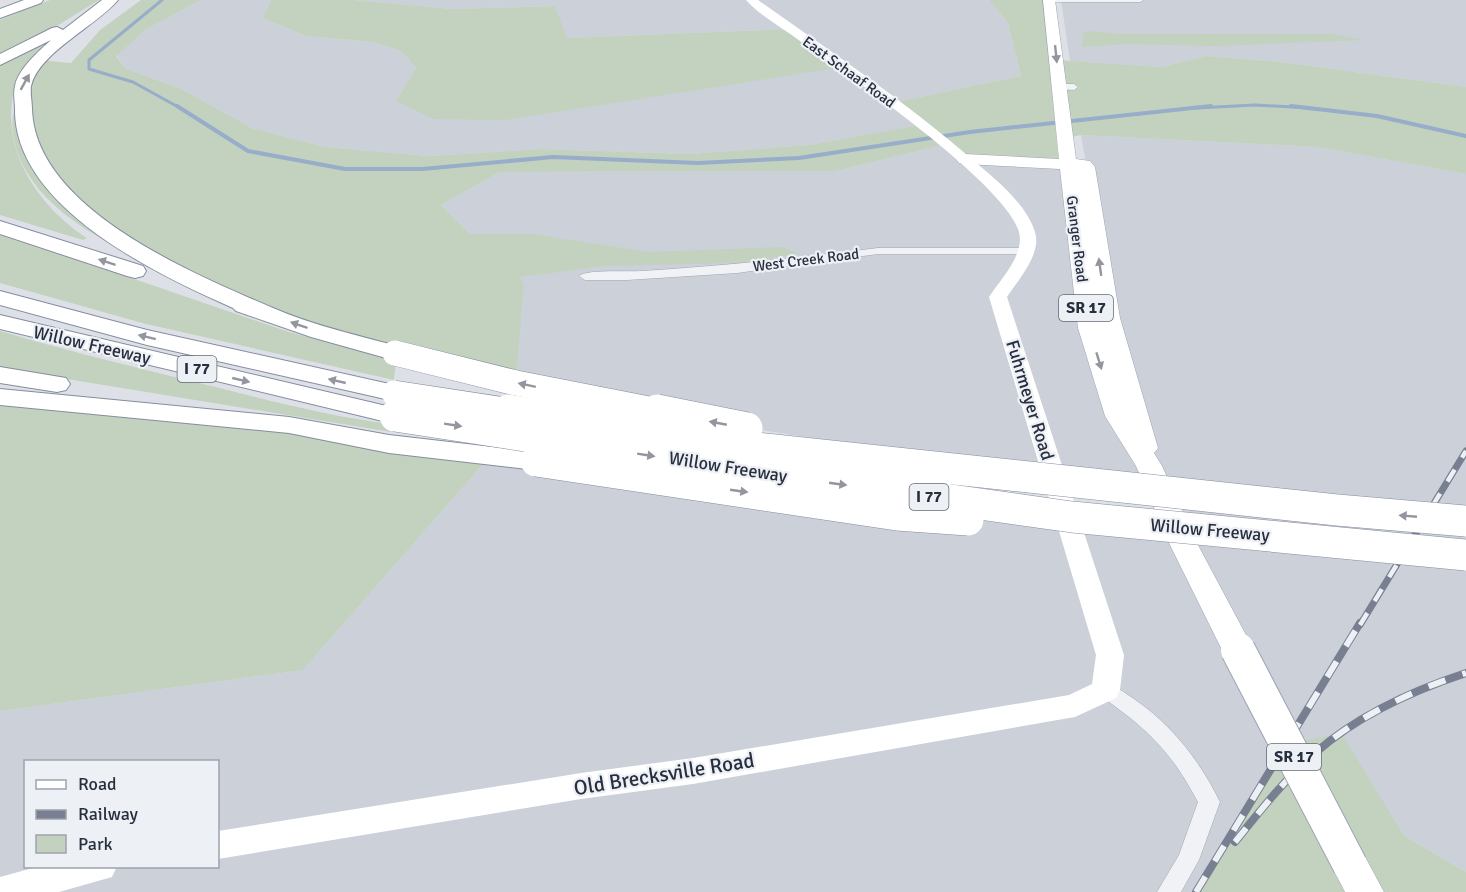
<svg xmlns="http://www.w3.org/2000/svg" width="1466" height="892" font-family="Signika,sans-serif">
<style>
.built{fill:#cbd0d9;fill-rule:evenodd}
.green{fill:#c2d2be}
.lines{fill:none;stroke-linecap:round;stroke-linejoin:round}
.stream-far1{stroke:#97adc9;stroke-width:3}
.stream{stroke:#97adc9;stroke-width:4}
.street-casing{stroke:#a3a8b1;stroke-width:1}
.primary-casing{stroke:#9da5b3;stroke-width:1}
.highway-casing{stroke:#858d9e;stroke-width:2}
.street{fill:#f0f2f6;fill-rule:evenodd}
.secondary{fill:#fff;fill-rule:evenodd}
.primary{fill:#fff;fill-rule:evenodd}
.highway{fill:#fff;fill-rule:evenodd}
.rail-far1-casing{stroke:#777f91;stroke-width:7}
.rail-casing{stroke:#777f91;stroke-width:8}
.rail-far1{stroke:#edf0f5;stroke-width:4.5;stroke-dasharray:14;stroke-linecap:butt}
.rail{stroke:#edf0f5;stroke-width:6;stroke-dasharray:18;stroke-linecap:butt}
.primary-bridge-casing{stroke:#9da5b3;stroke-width:36;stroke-linecap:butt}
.highway-bridge-far1-casing{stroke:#858d9e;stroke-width:26;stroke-linecap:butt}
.highway-bridge-casing{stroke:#858d9e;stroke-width:32;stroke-linecap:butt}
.primary-bridge{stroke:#fff;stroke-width:34}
.highway-bridge-far1{stroke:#fff;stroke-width:25}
.highway-bridge{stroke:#fff;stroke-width:31}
.oneway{fill:#93969e}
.labels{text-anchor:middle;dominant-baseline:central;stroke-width:4.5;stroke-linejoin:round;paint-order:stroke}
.far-street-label{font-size:15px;fill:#272e3e;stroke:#edf0f5}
.shield{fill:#edf0f5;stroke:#626875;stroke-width:1.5}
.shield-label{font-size:16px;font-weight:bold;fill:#272e3e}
.street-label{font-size:18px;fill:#272e3e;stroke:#edf0f5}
.near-street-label{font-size:21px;fill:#272e3e;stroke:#edf0f5}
</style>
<rect width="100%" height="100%" fill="#dde1e7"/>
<g class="built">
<path d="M201 0H271L263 18 306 36 374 42 401 51 416 68 396 101 790 29 566 38 555 6 454 9 353 0H989L1008 23 1021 76 891 103 921 125 809 145 689 154 541 149 429 156 325 147 252 128 180 88 126 69 116 55 145 30Z"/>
<path d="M1061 0H1466V87L1281 62 1206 56 1162 67 1070 61Z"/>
<path d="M1081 135 1318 147 1466 174V872L1404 836 1295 730 1196 892H0V711L303 670 490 456 897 515 1174 534 1158 486 877 449 743 427 516 383 524 287 441 205 500 172 836 171 946 144 1086 164ZM26 762H218V866H26Z"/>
</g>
<g class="green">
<path d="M50 0H99L52 29 0 56V20Z"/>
<path d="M141 0H201L145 30 116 56 126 69 180 88 252 128 325 147 429 156 541 149 689 154 809 145 920 125 891 103 1021 76 1008 23 989 0H1049L1057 60 1162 67 1206 56 1281 62 1466 87V174L1318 147 1081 135 1066 138 1067 164 965 159 946 144 836 171 500 172 441 205 470 234H532L648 252 782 247 798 254 735 263 604 266 520 277 524 287 516 383C452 366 386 351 322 333 290 323 257 306 226 293 154 264 27 224 13 134 9 105 26 83 40 60L71 63 100 30Z"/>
<path d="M271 0H353L454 9 555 6 567 38 790 29 843 67 505 120 433 119 396 101 416 68 401 51 374 42 306 36 263 18Z"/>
<path d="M1093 31 1118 34H1332L1364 40 1216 46 1127 44 1082 47 1083 33Z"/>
<path d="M54 39C43 53 21 74 14 90 0 151 39 207 87 238L83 240 0 215V65Z"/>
<path d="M0 233 289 332 396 361 394 380 146 324 0 283Z"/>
<path d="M0 331C64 350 130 366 195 382 260 398 325 416 391 424V432L0 368Z"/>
<path d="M0 397 490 456 303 670 0 711Z"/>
<path d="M1342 734 1404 836 1466 872V892H1193L1287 743Z"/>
</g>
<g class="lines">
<g class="stream-far1">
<path d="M162 0 89 60V69L133 82 180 108"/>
<path d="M1197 108 1255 105 1312 108"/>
</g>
<g class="stream">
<path d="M177 106 248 151 345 169H422L553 157 698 163 799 158 970 132 1211 106"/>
<path d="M1291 106 1377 116 1466 136"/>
</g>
<defs>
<g id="street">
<path d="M1045 0H1144L1140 2H1049Z"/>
<path d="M1059 84H1074L1078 87 1074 90 1056 89 1055 87Z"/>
<path d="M878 248H1027L1033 251 1027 254H878L737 273 627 280H585L579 276C587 269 628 272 642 271 721 266 799 258 878 248Z"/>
<path d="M1106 683C1116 686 1125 693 1134 699 1173 726 1199 760 1220 802L1199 860 1181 892H1157L1179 855 1198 802C1170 750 1148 729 1099 695L1096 690 1099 685Z"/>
</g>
<g id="primary">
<path d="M1043 0H1055L1076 159 1090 161 1095 167 1120 318 1158 448 1154 453 1162 466 1199 547 1254 650 1249 658 1238 662 1227 658 1222 650 1171 547 1136 466 1105 416 1078 328 1060 169 965 164 959 163 956 159 959 155 965 154 1059 159Z"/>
<path d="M1350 848 1363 853 1384 892H1345L1331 865 1337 853Z"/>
</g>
<g id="highway">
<path d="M24 0H43L41 3 0 18V9Z"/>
<path d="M102 0H118C99 24 38 53 31 86 30 93 32 102 32 109 35 209 194 274 273 308 315 326 360 336 404 348L408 353 404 358 395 361 386 358 311 337 236 311 233 308C156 274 14 207 15 109 15 102 13 93 15 86 18 69 39 51 51 40L0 65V54L52 28 57 27 63 30Z"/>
<path d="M0 221 143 266 146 271 143 276 135 278 127 276 0 234Z"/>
<path d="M0 291 147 330 403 387 407 393 403 399 394 401 147 345 0 305Z"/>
<path d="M0 315 395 408 405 410 409 416 405 422 395 424 0 329Z"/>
<path d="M0 367 66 378 70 384 66 390 57 392 0 383Z"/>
<path d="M0 389 289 417 389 435 536 452 546 455 550 461 546 467 536 470 389 453 289 433 0 405Z"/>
</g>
</defs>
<use href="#street" class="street-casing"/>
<use href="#primary" class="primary-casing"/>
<use href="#highway" class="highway-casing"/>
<use href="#street" class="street"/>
<g class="secondary">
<path d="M746 0H758C831 52 906 102 973 160 995 179 1026 203 1035 232 1042 254 1018 280 1007 297L1124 655 1120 690 1116 698 1075 717 693 784 581 799 218 859V831L581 773 693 758 1069 695 1092 684 1096 655 989 297C1000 280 1025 255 1019 232 1006 184 846 73 800 41 783 28 760 16 746 0Z"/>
<path d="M40 866H117L112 877 59 892H0V877Z"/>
</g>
<use href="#primary" class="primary"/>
<use href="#highway" class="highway"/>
<defs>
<path id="rail-far1" d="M1360 625 1466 451"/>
<g id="rail">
<path d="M1235 842C1260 811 1285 779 1315 753 1357 716 1414 690 1466 673"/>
<path d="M1196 892 1360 623"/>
</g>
</defs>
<use href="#rail-far1" class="rail-far1-casing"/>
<use href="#rail" class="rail-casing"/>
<use href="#rail-far1" class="rail-far1"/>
<use href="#rail" class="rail"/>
<defs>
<path id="primary-bridge" d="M1238 650 1350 865"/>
<g id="highway-bridge-far1">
<path d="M395 353 516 383 664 412"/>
<path d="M394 393 518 412"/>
</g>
<g id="highway-bridge">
<path d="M508 410 748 447 1337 510 1466 521"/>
<path d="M657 410 747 428"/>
<path d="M395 416 831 483 1072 517 1466 555"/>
<path d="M536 461 897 515 968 520"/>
</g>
</defs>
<use href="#primary-bridge" class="primary-bridge-casing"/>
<use href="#highway-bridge-far1" class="highway-bridge-far1-casing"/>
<use href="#highway-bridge" class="highway-bridge-casing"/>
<use href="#primary-bridge" class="primary-bridge"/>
<use href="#highway-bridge-far1" class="highway-bridge-far1"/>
<use href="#highway-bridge" class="highway-bridge"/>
</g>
<defs><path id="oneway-solid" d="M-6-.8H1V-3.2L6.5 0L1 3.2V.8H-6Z" transform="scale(1.5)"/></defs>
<g class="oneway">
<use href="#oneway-solid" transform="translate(1056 54) rotate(84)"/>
<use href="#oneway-solid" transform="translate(25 82) rotate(-61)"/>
<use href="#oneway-solid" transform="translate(107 262) rotate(-162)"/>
<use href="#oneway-solid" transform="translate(1100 267) rotate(-98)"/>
<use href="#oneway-solid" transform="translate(299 325) rotate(-161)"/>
<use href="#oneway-solid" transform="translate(147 337) rotate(-166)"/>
<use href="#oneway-solid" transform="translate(1099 361) rotate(73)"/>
<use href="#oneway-solid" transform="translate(241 380) rotate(13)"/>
<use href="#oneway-solid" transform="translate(337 381) rotate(-167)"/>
<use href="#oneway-solid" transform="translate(527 385) rotate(-168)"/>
<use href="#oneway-solid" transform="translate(718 423) rotate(-169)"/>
<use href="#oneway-solid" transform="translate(453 425) rotate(9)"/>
<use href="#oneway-solid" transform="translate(646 455) rotate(9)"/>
<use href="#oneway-solid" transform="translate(838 484) rotate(8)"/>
<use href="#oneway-solid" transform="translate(739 491) rotate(8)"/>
<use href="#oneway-solid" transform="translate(1408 516) rotate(-175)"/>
</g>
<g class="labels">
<g class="far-street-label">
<text transform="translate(849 72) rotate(36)">East Schaaf Road</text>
<text transform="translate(1077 239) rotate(83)">Granger Road</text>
<text transform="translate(806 260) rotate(-7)">West Creek Road</text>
</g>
<g class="shield">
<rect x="1059" y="295" width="54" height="26" rx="4.5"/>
<rect x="177.5" y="356" width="39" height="26" rx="4.5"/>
<rect x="909.5" y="484" width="39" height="26" rx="4.5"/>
<rect x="1267" y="744" width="54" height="26" rx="4.5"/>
</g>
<g class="shield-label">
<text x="1086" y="308">SR 17</text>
<text x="197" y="369">I 77</text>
<text x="929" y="497">I 77</text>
<text x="1294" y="757">SR 17</text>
</g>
<g class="street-label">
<text transform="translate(92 345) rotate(13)">Willow Freeway</text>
<text transform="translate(1030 400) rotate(73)">Fuhrmeyer Road</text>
<text transform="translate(728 467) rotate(9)">Willow Freeway</text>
<text transform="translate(1210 530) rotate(5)">Willow Freeway</text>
</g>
<g class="near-street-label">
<text transform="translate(664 774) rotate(-9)">Old Brecksville Road</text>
</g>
</g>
<rect x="24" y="760" width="195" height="108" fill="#edf0f5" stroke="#9ea2ac" stroke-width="1.5"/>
<rect x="36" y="780" width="30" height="9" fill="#ffffff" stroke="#9ea2ac" stroke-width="1.5"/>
<text x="78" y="790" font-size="18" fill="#272e3e">Road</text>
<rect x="36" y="810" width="30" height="9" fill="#777f91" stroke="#9ea2ac" stroke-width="1.5"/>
<text x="78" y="820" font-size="18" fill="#272e3e">Railway</text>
<rect x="36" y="835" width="30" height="18" fill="#c2d2be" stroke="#9ea2ac" stroke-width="1.5"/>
<text x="78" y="850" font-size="18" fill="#272e3e">Park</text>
</svg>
